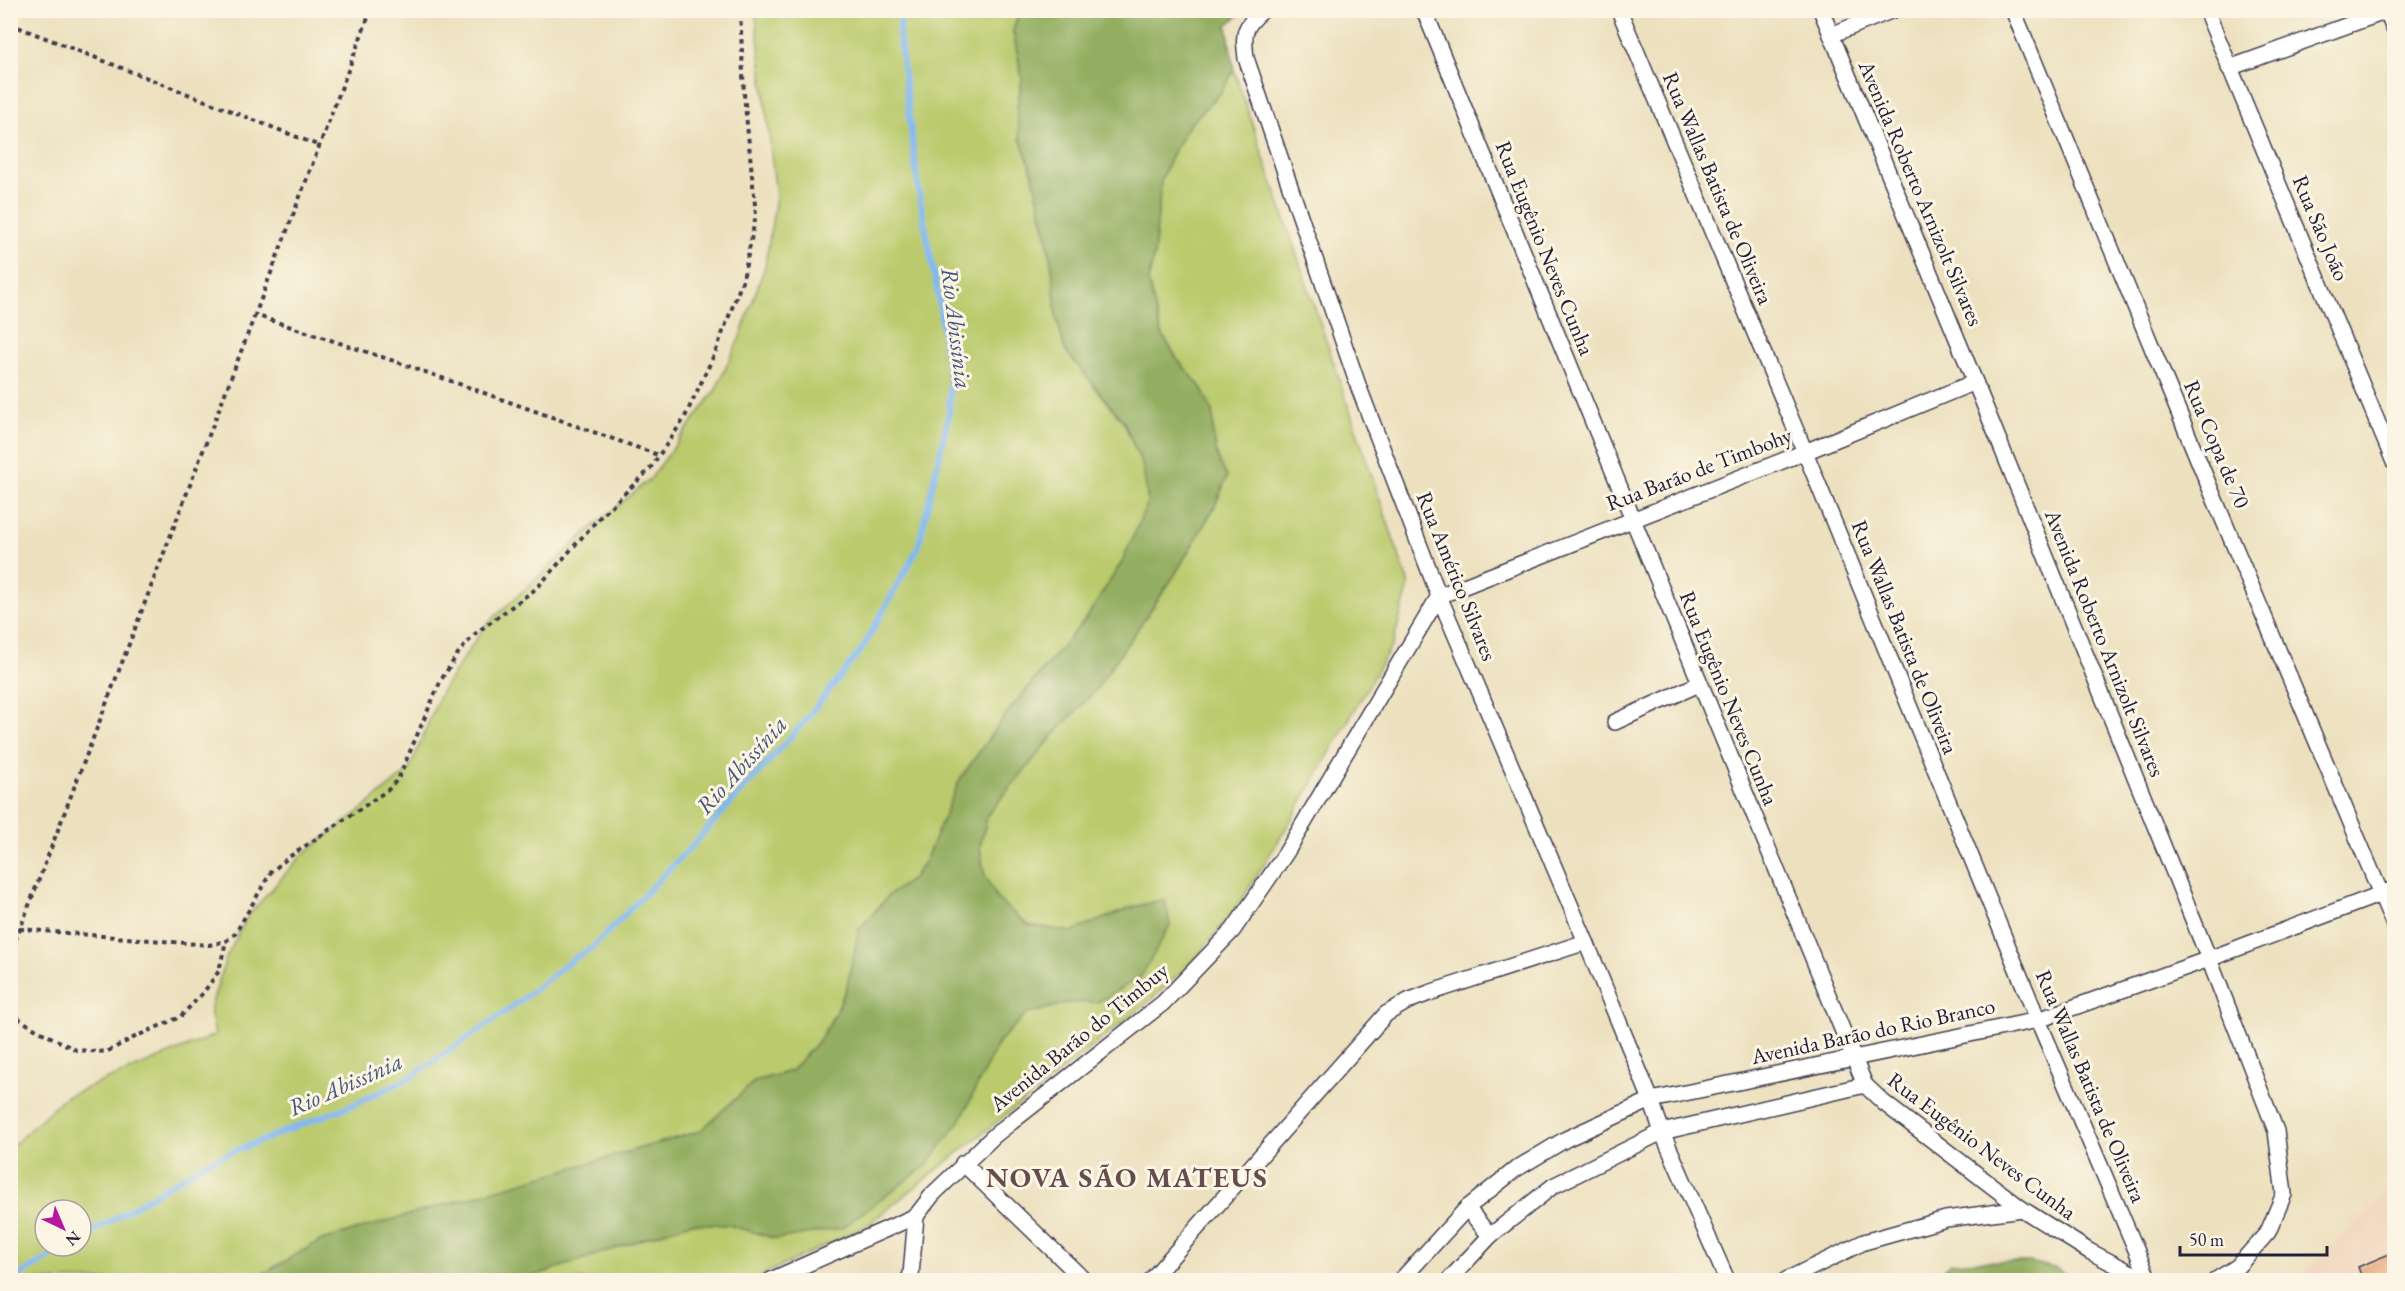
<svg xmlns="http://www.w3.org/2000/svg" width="2405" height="1291" font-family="'EB Garamond',serif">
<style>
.built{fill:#f1d5bd}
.green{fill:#baca6c;stroke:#6e7654;stroke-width:1.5;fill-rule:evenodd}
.forest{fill:#93ae60;stroke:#5a684e;stroke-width:1.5}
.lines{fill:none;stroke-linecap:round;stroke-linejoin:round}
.stream{stroke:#81b8f1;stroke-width:6}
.building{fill:#e39e6e}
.minor-casing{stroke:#403e4f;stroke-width:18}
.path{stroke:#403e4f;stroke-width:4;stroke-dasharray:4.5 4.5;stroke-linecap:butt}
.minor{stroke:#fff;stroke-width:15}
.labels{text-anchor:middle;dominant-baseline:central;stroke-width:6;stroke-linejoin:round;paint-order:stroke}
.street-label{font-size:22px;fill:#22223b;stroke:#fcf5e5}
.water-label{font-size:24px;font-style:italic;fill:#43567b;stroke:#fcf5e5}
.district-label{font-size:28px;font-weight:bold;letter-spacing:1.5px;fill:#664d4d;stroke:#fcf5e5}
</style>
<rect width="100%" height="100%" fill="#fcf5e5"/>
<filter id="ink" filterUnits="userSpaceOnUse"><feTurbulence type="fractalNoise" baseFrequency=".0167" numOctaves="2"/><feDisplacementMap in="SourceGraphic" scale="12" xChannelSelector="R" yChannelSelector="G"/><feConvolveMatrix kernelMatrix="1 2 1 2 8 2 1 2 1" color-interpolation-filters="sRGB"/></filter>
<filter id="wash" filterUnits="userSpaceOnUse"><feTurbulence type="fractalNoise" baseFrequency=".008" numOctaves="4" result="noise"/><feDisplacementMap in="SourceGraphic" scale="24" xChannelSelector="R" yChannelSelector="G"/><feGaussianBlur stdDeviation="1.35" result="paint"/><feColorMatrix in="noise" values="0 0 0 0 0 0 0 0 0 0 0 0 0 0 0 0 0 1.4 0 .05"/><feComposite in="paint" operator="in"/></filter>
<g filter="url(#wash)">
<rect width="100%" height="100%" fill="#ece0be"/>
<path class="built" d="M2394 1185V1280H2297Z"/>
<g class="green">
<path d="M755 11H1019L1013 31 1022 78 1017 109 1020 138 1032 171 1046 233 1053 274 1056 316 1065 350 1124 423 1143 467 1148 502 1122 562 1087 617 1006 714 960 779 925 861 913 878 889 895 854 960 847 986 836 1011 820 1039 791 1071 755 1081 701 1131 322 1240 252 1280H11V1147L65 1097 215 1035 210 1010 226 958 247 917 303 854 360 811 409 770 441 692 484 627 590 529 651 478 715 391 740 337 765 266 776 197ZM45 1210H81V1246H45Z"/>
<path d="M1234 70 1409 585 1393 643 1290 822 1243 898 1196 958 1152 999 866 1226 752 1280H522L690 1223 729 1225 777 1239 981 1076C992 1055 1004 1029 1025 1015 1045 1002 1075 1002 1098 1002L1165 899 1130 908 1071 932 1028 925 997 899 984 873 980 846 988 814 1060 728 1094 692 1174 576 1214 508 1227 477 1218 459 1213 434V412L1200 386 1177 359 1161 332 1148 281 1154 255 1161 181 1173 152 1189 125 1221 92Z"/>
</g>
<g class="forest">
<path d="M1019 11H1244L1227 25 1234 70 1221 92 1189 125 1173 152 1161 181 1154 255 1148 281 1161 332 1177 359 1200 386 1213 412V434L1218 459 1227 477 1214 508 1174 576 1094 692 1060 728 988 814 980 846 984 873 997 899 1028 925 1071 932 1130 908 1165 899 1170 925 1141 977 1098 1002 1067 1003 1025 1015 998 1043 961 1119 927 1165 842 1228 777 1239 729 1225 690 1223 522 1280H252L322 1240 700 1131 755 1081 791 1071 820 1039 837 1011 847 986 859 929 889 895 913 878 925 861 960 779 1006 714 1087 617 1122 562 1148 502 1143 467 1124 422 1065 350 1056 316 1053 274 1046 233 1032 171 1020 138 1017 109 1022 78 1013 31Z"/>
<path d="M1979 1261 2029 1262 2059 1269 2074 1280H1933L1951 1263Z"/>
</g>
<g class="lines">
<g class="stream">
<path d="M81 1239 209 1161 355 1104 409 1078 511 1008 573 959 592 948 691 847 804 722 862 649 918 548 949 414 950 382 938 296 918 187 899 34 902 10"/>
<path d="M11 1280 69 1246"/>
</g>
</g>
<g id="blocks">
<path class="building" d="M2394 1252V1280H2363L2358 1267Z"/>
</g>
</g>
<g filter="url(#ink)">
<use href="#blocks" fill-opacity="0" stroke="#403e4f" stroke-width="1.5"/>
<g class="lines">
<defs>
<g id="minor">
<path d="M1263 10C1243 27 1243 33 1246 58L1359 388 1439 596 1586 942 1651 1100 1662 1132 1727 1280"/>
<path d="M1424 10 1865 1085 1884 1103 2022 1209 2089 1251 2145 1280"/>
<path d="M1619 10 1805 452 2038 1020 2149 1280"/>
<path d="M1821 10 1975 382 2209 959 2276 1131 2284 1194 2268 1232 2237 1267 2216 1280"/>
<path d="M2013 10 2207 481 2394 925"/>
<path d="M2206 10 2394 462"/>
<path d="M2387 10 2394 29"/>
<path d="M1831 35 1893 10"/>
<path d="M2229 68 2390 10"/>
<path d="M1615 722 1699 684"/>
<path d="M963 1163 1084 1280"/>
<path d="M1467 1208 1490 1236"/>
<path d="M771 1280 916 1216 933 1194 995 1135 1163 1003 1233 930 1286 853 1439 596 1805 452 1975 382"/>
<path d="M908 1280 911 1275 916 1216"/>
<path d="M1151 1280 1386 1014 1408 1001 1429 993 1586 942"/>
<path d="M1401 1280 1467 1208 1516 1169 1566 1139 1651 1100 2038 1020 2209 959 2394 889"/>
<path d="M1449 1280 1490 1236 1553 1186 1662 1132 1865 1085"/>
<path d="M1786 1280 1864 1242 1946 1219 2022 1209"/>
</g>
</defs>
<use href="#minor" class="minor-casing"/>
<g class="path">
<path d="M371 10 255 315 403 364 658 455"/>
<path d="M10 24 320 146"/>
<path d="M255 315 20 929 209 945 226 941 235 934 271 872 289 857 388 790 398 779 441 680 459 652 476 633 537 588 599 518 649 470 684 419 715 353 743 279 756 215 744 94 740 10"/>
<path d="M10 928 20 929 10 953"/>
<path d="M10 1013 35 1029 76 1050 106 1052 139 1035 180 1017 203 993 219 971 226 941"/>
</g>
<use href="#minor" class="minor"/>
</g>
</g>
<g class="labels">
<g class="street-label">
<text transform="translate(1718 188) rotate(67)">Rua Wallas Batista de Oliveira</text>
<text transform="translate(1921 193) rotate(67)">Avenida Roberto Arnizolt Silvares</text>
<text transform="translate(2321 228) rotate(67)">Rua São João</text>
<text transform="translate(1545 248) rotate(68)">Rua Eugênio Neves Cunha</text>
<text transform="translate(2217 444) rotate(67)">Rua Copa de 70</text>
<text transform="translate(1699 469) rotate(-21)">Rua Barão de Timbohy</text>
<text transform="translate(1457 576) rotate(68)">Rua Américo Silvares</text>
<text transform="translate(1905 637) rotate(68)">Rua Wallas Batista de Oliveira</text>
<text transform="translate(2105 643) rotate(68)">Avenida Roberto Arnizolt Silvares</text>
<text transform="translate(1729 698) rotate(68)">Rua Eugênio Neves Cunha</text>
<text transform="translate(1873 1031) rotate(-12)">Avenida Barão do Rio Branco</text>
<text transform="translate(1079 1037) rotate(-39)">Avenida Barão do Timbuy</text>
<text transform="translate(2091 1086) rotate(67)">Rua Wallas Batista de Oliveira</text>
<text transform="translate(1982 1146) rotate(37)">Rua Eugênio Neves Cunha</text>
</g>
<g class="water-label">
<text transform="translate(957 328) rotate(83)">Rio Abissínia</text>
<text transform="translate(741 765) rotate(-48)">Rio Abissínia</text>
<text transform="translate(345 1084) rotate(-24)">Rio Abissínia</text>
</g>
<g class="district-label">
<text x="1127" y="1177">NOVA SÃO MATEUS</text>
</g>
</g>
<rect width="2405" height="1291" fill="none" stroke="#fcf5e5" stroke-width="36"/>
<g transform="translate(63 1228) rotate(136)"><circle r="28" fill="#fcf5e5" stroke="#a5a1a1" stroke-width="1.5"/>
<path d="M0-4.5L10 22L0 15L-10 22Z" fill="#b5179e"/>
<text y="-9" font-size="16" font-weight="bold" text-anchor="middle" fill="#22223b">N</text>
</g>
<path d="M2180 1246v9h147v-9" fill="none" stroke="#22223b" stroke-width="3"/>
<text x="2189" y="1246" font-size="18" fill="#22223b" stroke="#fcf5e5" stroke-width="4.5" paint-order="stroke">50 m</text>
</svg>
